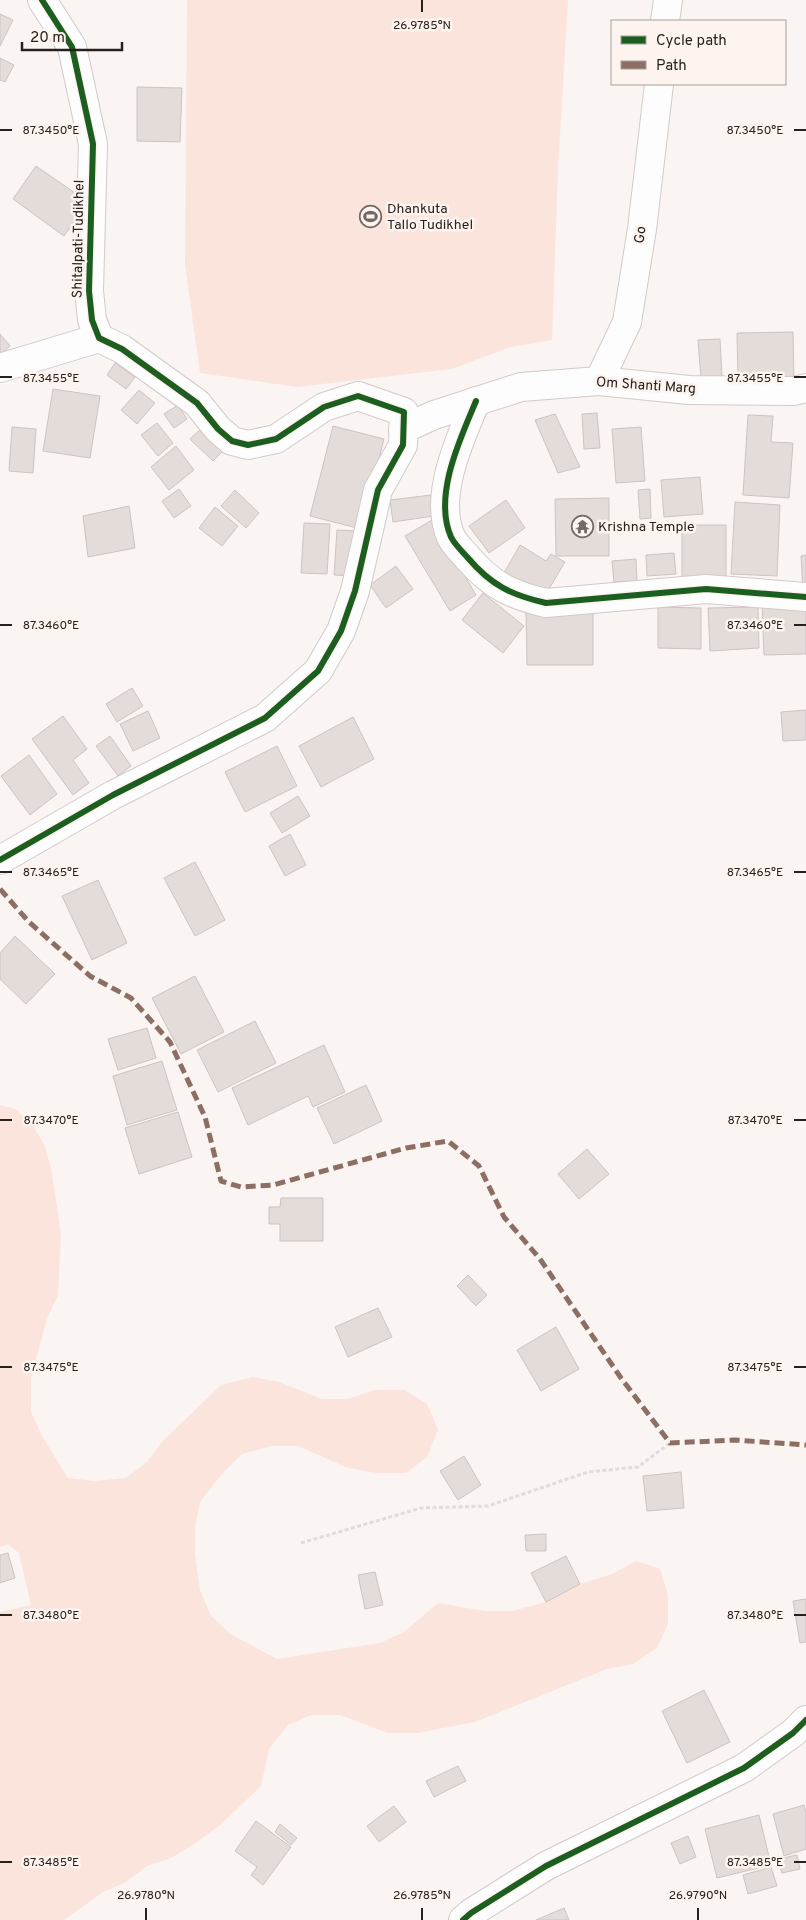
<svg xmlns="http://www.w3.org/2000/svg" width="806" height="1920" font-family="Overpass,sans-serif">
<style>
.green{fill:#fbe4dc}
.building{fill:#e3dcd9;stroke:#ccc4c2}
.lines{fill:none;stroke-linecap:round;stroke-linejoin:round}
.minor-casing{stroke:#d2cac8;stroke-width:30}
.path{stroke:#dfdddc;stroke-width:3;stroke-dasharray:4 2.5;stroke-linecap:butt}
.minor{stroke:#fefdfd;stroke-width:28}
.quiet{stroke:#8d6e63;stroke-width:5;stroke-dasharray:10 5;stroke-linecap:butt}
.cycleway-casing{stroke:#fdf3ef;stroke-width:9}
.cycleway{stroke:#1b5e20;stroke-width:6}
.ticks{fill:none;stroke:#29201c;stroke-width:2}
.labels{text-anchor:middle;dominant-baseline:central;stroke-width:5;stroke-linejoin:round;paint-order:stroke}
.poi-label{font-size:14px;fill:#29201c;stroke:#fdf3ef;text-anchor:start}
.street-label{font-size:14px;fill:#29201c;stroke:#fdf3ef}
.ticks-label{font-size:12px;text-anchor:middle;fill:#29201c;stroke:#fdf3ef;stroke-width:5;stroke-linejoin:round;paint-order:stroke}
</style>
<rect width="100%" height="100%" fill="#faf4f2"/>
<g class="green">
<path d="M187 0H568L558 169 552 340 511 347 451 369 297 387 200 373 185 265Z"/>
<path d="M0 1105 15 1109 31 1123 45 1146 52 1173 61 1236 58 1295 47 1319 31 1377V1412L42 1436 68 1478 95 1481 126 1478 147 1462 163 1441 221 1385 253 1377 279 1382 322 1399H348L374 1390H404L427 1404 438 1430 427 1457 406 1473H377L348 1468 298 1446H272L242 1454 221 1475 200 1502 195 1528V1555L200 1590 211 1616 232 1635 277 1659 380 1643 404 1632 438 1603 485 1611H512L546 1602 580 1584 612 1574 636 1561 660 1569 668 1595V1624L657 1648 633 1664 607 1669 475 1722 417 1733H388L340 1715H311L288 1725 269 1749 261 1786 219 1826 192 1845 171 1858 147 1866 126 1882 103 1892 64 1920H0V1612L31 1605 19 1553 8 1544 0 1547Z"/>
</g>
<g class="building">
<path d="M0 14 13 20 0 46Z"/>
<path d="M0 58 14 65 5 82 0 80Z"/>
<path d="M137 87 182 88 180 142 137 141Z"/>
<path d="M36 166 88 202 64 236 13 199Z"/>
<path d="M793 332 794 381 738 382 737 333Z"/>
<path d="M0 334 10 346 0 355Z"/>
<path d="M720 339 722 377 701 379 698 340Z"/>
<path d="M115 363 135 377 126 389 107 375Z"/>
<path d="M53 389 100 396 90 458 43 451Z"/>
<path d="M139 390 155 403 137 424 121 410Z"/>
<path d="M178 405 187 419 174 428 164 414Z"/>
<path d="M597 413 600 448 584 449 582 414Z"/>
<path d="M555 414 580 467 558 473 535 420Z"/>
<path d="M748 415 773 416 771 442 793 443 789 498 743 495Z"/>
<path d="M157 423 173 443 158 456 141 435Z"/>
<path d="M333 426 384 439 361 529 310 516Z"/>
<path d="M12 427 36 429 33 473 9 471Z"/>
<path d="M203 427 225 449 213 461 190 439Z"/>
<path d="M641 427 645 481 616 483 612 429Z"/>
<path d="M176 446 194 470 169 490 151 467Z"/>
<path d="M700 477 703 514 664 517 661 480Z"/>
<path d="M179 489 191 506 174 518 162 501Z"/>
<path d="M650 489 651 518 640 519 638 490Z"/>
<path d="M235 490 259 513 246 528 221 506Z"/>
<path d="M431 495 434 516 393 522 390 500Z"/>
<path d="M609 498V556H556L555 499Z"/>
<path d="M506 500 525 528 489 553 469 526Z"/>
<path d="M735 502 780 505 777 576 731 574Z"/>
<path d="M129 506 135 548 88 557 83 516Z"/>
<path d="M215 507 238 526 222 546 199 528Z"/>
<path d="M432 520 476 595 450 611 405 536Z"/>
<path d="M304 523 330 524 327 574 301 573Z"/>
<rect x="682" y="525" width="44" height="56"/>
<path d="M337 530 358 531 355 576 334 575Z"/>
<path d="M520 545 546 561 551 554 565 562 544 597 504 573Z"/>
<path d="M674 553 676 574 647 576 646 555Z"/>
<path d="M806 555V590H803L801 556Z"/>
<path d="M636 559 637 581 614 582 612 561Z"/>
<path d="M396 566 413 589 386 608 370 585Z"/>
<path d="M483 593 524 626 503 653 462 620Z"/>
<path d="M806 605V654L764 655 762 606Z"/>
<path d="M658 607 701 608V649L658 648Z"/>
<path d="M758 607 759 648 710 651 708 608Z"/>
<path d="M593 612V665H527L526 613Z"/>
<path d="M132 688 143 706 117 722 106 704Z"/>
<path d="M806 710V740L783 741 781 712Z"/>
<path d="M148 711 160 738 133 751 120 724Z"/>
<path d="M63 716 87 749 73 760 89 783 73 795 32 739Z"/>
<path d="M353 717 374 759 321 787 299 746Z"/>
<path d="M110 736 131 766 118 776 96 746Z"/>
<path d="M277 746 297 786 245 812 225 772Z"/>
<path d="M29 755 57 794 30 815 1 776Z"/>
<path d="M298 796 310 816 282 833 270 813Z"/>
<path d="M290 834 306 865 285 876 269 846Z"/>
<path d="M195 862 225 920 195 936 164 878Z"/>
<path d="M98 880 127 943 92 960 62 896Z"/>
<path d="M15 936 55 974 26 1004 0 979V953Z"/>
<path d="M195 976 224 1032 181 1054 152 998Z"/>
<path d="M255 1021 276 1063 218 1092 197 1050Z"/>
<path d="M147 1028 156 1058 118 1070 108 1039Z"/>
<path d="M324 1045 345 1092 313 1107 308 1096 248 1125 232 1088Z"/>
<path d="M162 1061 177 1110 127 1125 113 1076Z"/>
<path d="M366 1085 382 1121 334 1144 317 1108Z"/>
<path d="M178 1112 192 1157 139 1174 125 1128Z"/>
<path d="M587 1149 609 1174 579 1199 558 1174Z"/>
<path d="M281 1198H323V1241H280V1224H269V1207H280Z"/>
<path d="M468 1275 487 1295 476 1306 457 1286Z"/>
<path d="M378 1308 392 1337 348 1357 335 1327Z"/>
<path d="M556 1327 579 1369 541 1391 517 1350Z"/>
<path d="M464 1456 481 1485 458 1500 440 1471Z"/>
<path d="M681 1472 684 1508 647 1511 643 1476Z"/>
<path d="M546 1534V1551H526L525 1535Z"/>
<path d="M8 1553 15 1578 0 1583V1555Z"/>
<path d="M566 1556 580 1584 546 1602 531 1573Z"/>
<path d="M375 1572 383 1605 365 1609 358 1575Z"/>
<path d="M806 1599V1642L800 1643 793 1601Z"/>
<path d="M704 1690 730 1742 687 1763 662 1711Z"/>
<path d="M458 1766 466 1781 434 1797 426 1781Z"/>
<path d="M804 1805 806 1813V1849L784 1856 773 1814Z"/>
<path d="M394 1806 406 1822 379 1842 367 1826Z"/>
<path d="M759 1815 771 1865 717 1878 705 1829Z"/>
<path d="M256 1821 291 1847 263 1885 251 1875 257 1867 235 1851Z"/>
<path d="M280 1824 297 1838 291 1845 275 1832Z"/>
<path d="M688 1836 696 1857 680 1864 671 1843Z"/>
<path d="M797 1855 800 1869 782 1873 778 1859Z"/>
<path d="M771 1867 777 1886 748 1894 743 1875Z"/>
<path d="M564 1908 569 1920H536Z"/>
</g>
<g class="lines">
<defs>
<g id="minor">
<path d="M665 21 668 0"/>
<path d="M0 368 99 338"/>
<path d="M599 381 627 322 642 229 659 84"/>
<path d="M476 401C460 439 433 496 451 537 455 545 463 552 468 558 491 585 511 595 546 603L706 589 806 597"/>
<path d="M403 429 434 415 521 387 599 381 689 390 794 391 806 388"/>
<path d="M0 860 113 795 265 718 318 671 341 631 355 591 378 490 403 445 404 412 358 396 324 407 276 439 248 445 232 441 218 429 197 403 122 349 99 338 92 320 89 291 93 144 72 47 42 0"/>
<path d="M463 1920 471 1913 546 1866 744 1768 793 1733 806 1720"/>
</g>
</defs>
<use href="#minor" class="minor-casing"/>
<path class="path" d="M301 1543 421 1508 488 1506 588 1472 638 1467 670 1443"/>
<use href="#minor" class="minor"/>
<path class="quiet" d="M0 889 29 922 90 976 131 998 170 1042 205 1117 221 1181 241 1187 273 1185 406 1148 448 1141 479 1166 504 1217 540 1259 621 1378 670 1443 735 1440 806 1445"/>
<defs>
<g id="cycleway">
<path d="M476 401C460 439 433 496 451 537 455 545 463 552 468 558 491 585 511 595 546 603L706 589 806 597"/>
<path d="M0 860 113 795 265 718 318 671 341 631 355 591 378 490 403 445 404 412 358 396 324 407 276 439 248 445 232 441 218 429 197 403 122 349 99 338 92 320 89 291 93 144 72 47 42 0"/>
<path d="M463 1920 471 1913 546 1866 744 1768 793 1733 806 1720"/>
</g>
</defs>
<use href="#cycleway" class="cycleway-casing"/>
<use href="#cycleway" class="cycleway"/>
</g>
<path class="ticks" d="M422 0V12M0 130H12M794 130H806M0 377H12M794 377H806M0 625H12M794 625H806M0 872H12M794 872H806M0 1120H12M794 1120H806M0 1367H12M794 1367H806M0 1615H12M794 1615H806M0 1862H12M794 1862H806M146 1908V1920M422 1908V1920M698 1908V1920"/>
<defs>
<symbol id="stadium-ring" viewBox="-11 -11 22 22"><circle r="9.5" fill="#fdf3ef" stroke="#726a67" stroke-width="1.5"/><path d="M0-5a6.5 5 0 1 0 0 10a6.5 5 0 1 0 0-10ZM-3.5-1.8h7v3.6h-7Z" fill="#726a67"/></symbol>
<symbol id="temple-ring" viewBox="-11 -11 22 22"><circle r="9.5" fill="#fdf3ef" stroke="#726a67" stroke-width="1.5"/><path d="M0-6L5-2H3V0L6.5 2.5H4V6H1.5V3h-3V6H-4V2.5H-6.5L-3 0V-2H-5Z" fill="#726a67"/></symbol>
</defs>
<g fill-rule="evenodd">
<use href="#stadium-ring" x="358" y="204" width="25" height="25"/>
<use href="#temple-ring" x="570" y="514" width="25" height="25"/>
</g>
<g class="labels">
<g class="poi-label">
<text x="387" y="209">Dhankuta<tspan x="387" dy="16">Tallo Tudikhel</tspan></text>
<text x="598" y="527">Krishna Temple</text>
</g>
<g class="street-label">
<text transform="translate(641 235) rotate(-82)">Go</text>
<text transform="translate(79 239) rotate(-89)">Shitalpati-Tudikhel</text>
<text transform="translate(646 386) rotate(4)">Om Shanti Marg</text>
</g>
</g>
<g class="ticks-label">
<text x="422" y="29">26.9785°N</text>
<text x="755" y="134">87.3450°E</text>
<text x="51" y="134">87.3450°E</text>
<text x="51" y="382">87.3455°E</text>
<text x="755" y="382">87.3455°E</text>
<text x="51" y="629">87.3460°E</text>
<text x="755" y="629">87.3460°E</text>
<text x="755" y="876">87.3465°E</text>
<text x="51" y="876">87.3465°E</text>
<text x="755" y="1124">87.3470°E</text>
<text x="51" y="1124">87.3470°E</text>
<text x="51" y="1371">87.3475°E</text>
<text x="755" y="1371">87.3475°E</text>
<text x="51" y="1619">87.3480°E</text>
<text x="755" y="1619">87.3480°E</text>
<text x="755" y="1866">87.3485°E</text>
<text x="51" y="1866">87.3485°E</text>
<text x="146" y="1899">26.9780°N</text>
<text x="422" y="1899">26.9785°N</text>
<text x="698" y="1899">26.9790°N</text>
</g>
<rect x="611" y="20" width="175" height="65" fill="#fdf3ef" stroke="#a89f9b"/>
<rect x="621" y="36" width="25" height="8" fill="#1b5e20" stroke="#a89f9b"/>
<text x="656" y="45" font-size="15" fill="#29201c">Cycle path</text>
<rect x="621" y="61" width="25" height="8" fill="#8d6e63" stroke="#a89f9b"/>
<text x="656" y="70" font-size="15" fill="#29201c">Path</text>
<path d="M22 42v8h100v-8" fill="none" stroke="#29201c" stroke-width="2.5"/>
<text x="30" y="42" font-size="15" fill="#29201c" stroke="#fdf3ef" stroke-width="4" paint-order="stroke">20 m</text>
</svg>
